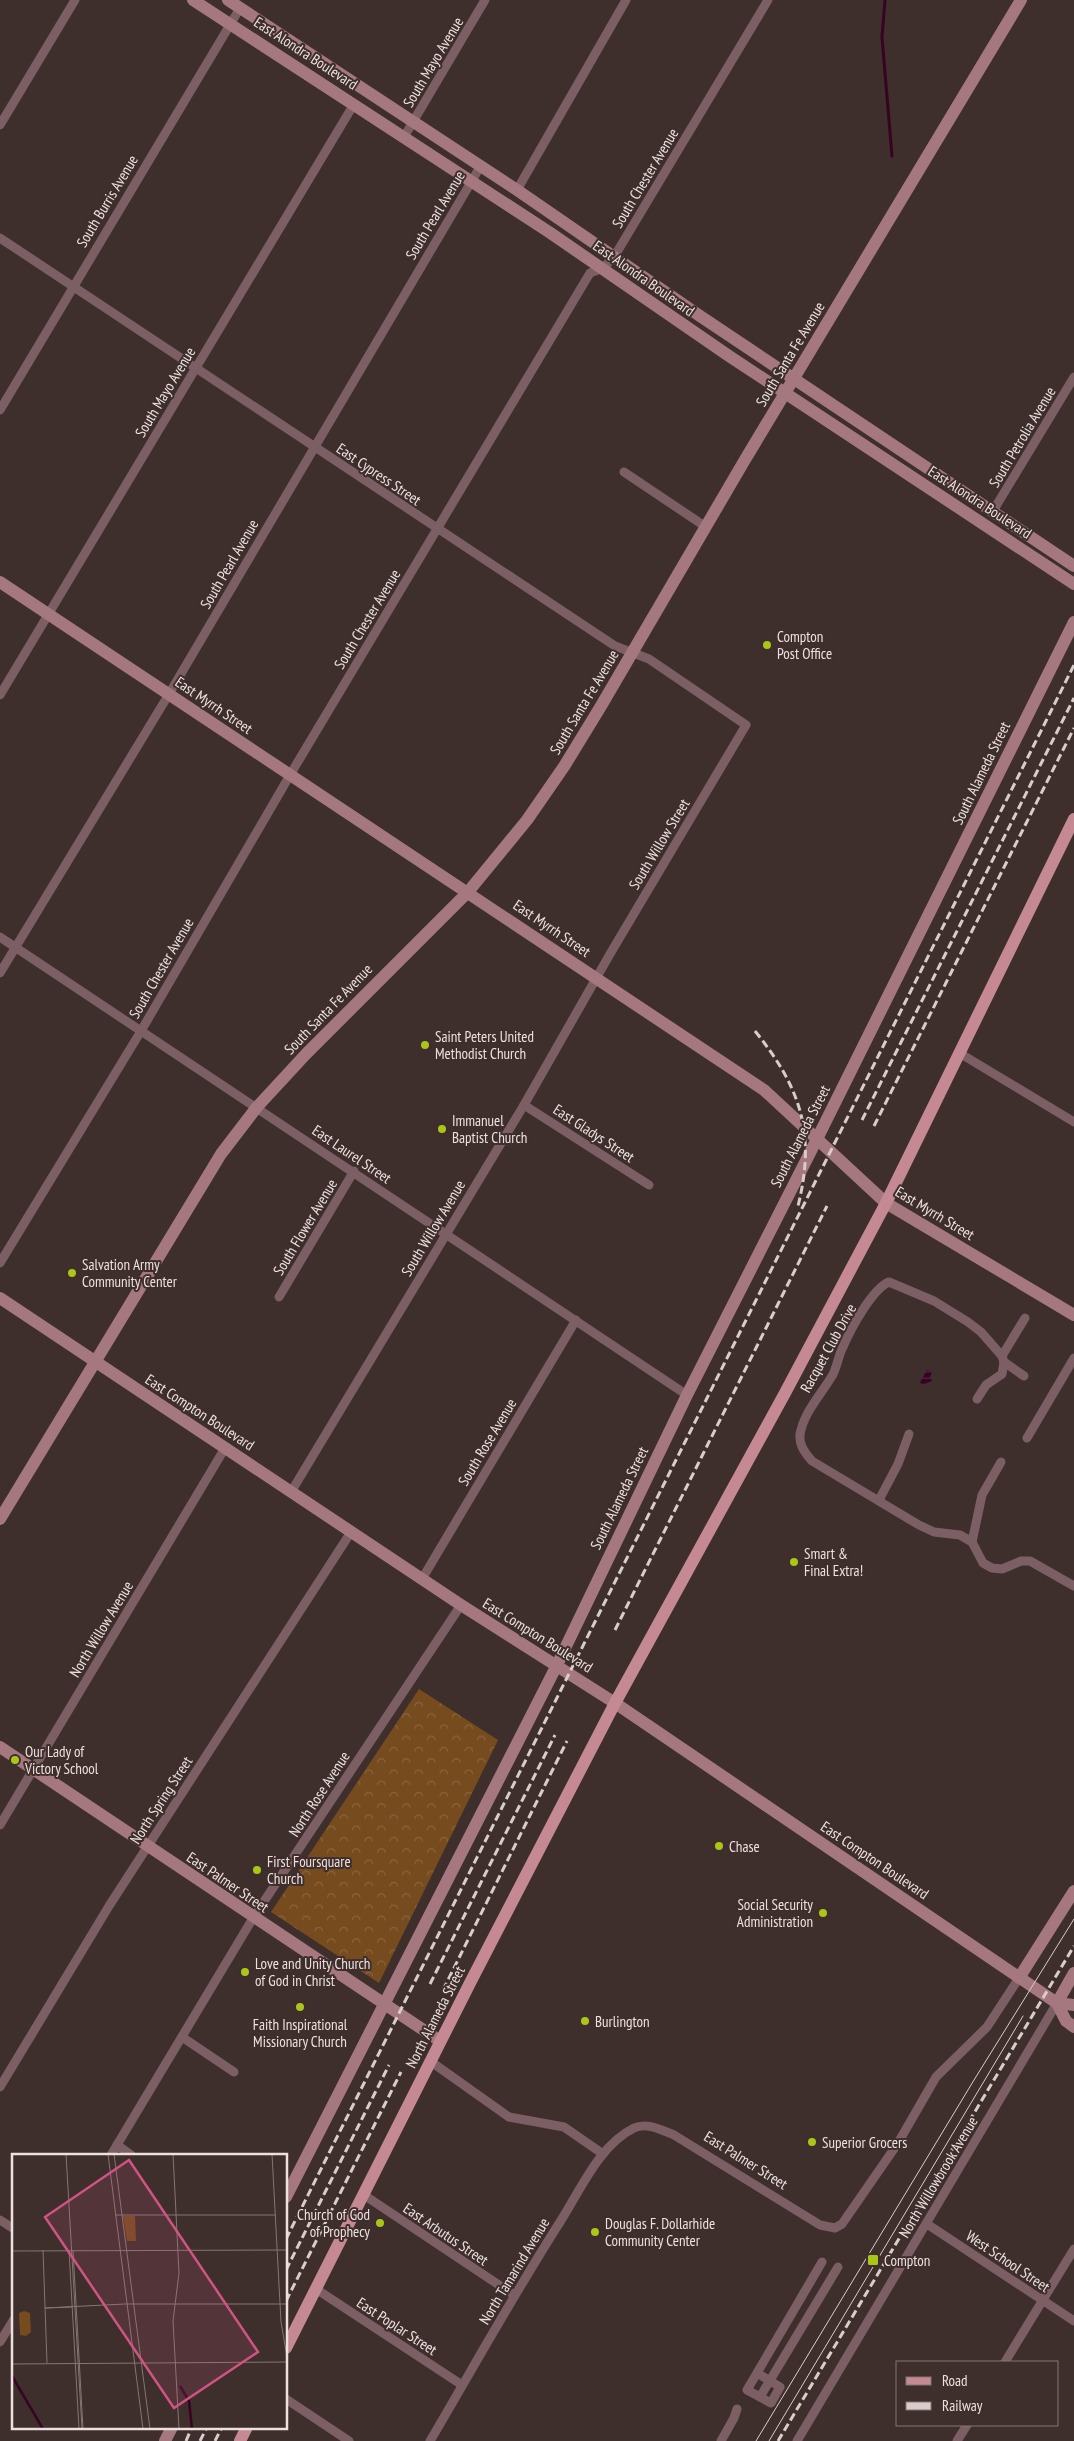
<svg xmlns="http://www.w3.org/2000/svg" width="1074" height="2441" font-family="'PT Sans Narrow',sans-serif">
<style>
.forest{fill:url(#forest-crowns)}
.water{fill:url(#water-rules)}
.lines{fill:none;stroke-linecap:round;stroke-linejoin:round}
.stream{stroke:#360322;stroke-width:3}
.street{stroke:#7c5f64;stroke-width:9}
.secondary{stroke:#a5777f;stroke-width:12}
.primary{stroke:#c58994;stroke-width:12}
.tram{stroke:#d9cdcc;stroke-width:1}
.rail{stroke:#d9cdcc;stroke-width:3;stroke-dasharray:8 4;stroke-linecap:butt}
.poi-dot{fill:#aac719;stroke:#3e2e2c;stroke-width:2}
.labels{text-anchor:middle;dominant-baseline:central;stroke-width:4;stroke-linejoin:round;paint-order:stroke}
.street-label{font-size:15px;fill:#ede1e0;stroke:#3e2e2c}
.poi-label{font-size:15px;fill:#ede1e0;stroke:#3e2e2c;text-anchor:start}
.inset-river{fill:none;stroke:#360322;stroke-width:2.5}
.inset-road{fill:none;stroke:#847674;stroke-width:1}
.view{fill:#cf5483;fill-opacity:0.15;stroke:#cf5483;stroke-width:2.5}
.inset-edge{fill:none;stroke:#ede1e0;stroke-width:2.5}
</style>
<defs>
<pattern id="forest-crowns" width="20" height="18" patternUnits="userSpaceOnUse" patternTransform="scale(1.25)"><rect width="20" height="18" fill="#764b1e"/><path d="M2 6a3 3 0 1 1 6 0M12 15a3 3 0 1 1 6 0" fill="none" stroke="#8a653e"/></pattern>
<pattern id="water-rules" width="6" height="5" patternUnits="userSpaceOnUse" patternTransform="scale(1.25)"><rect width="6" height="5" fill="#360322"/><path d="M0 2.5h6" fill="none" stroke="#532742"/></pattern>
</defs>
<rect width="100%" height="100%" fill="#3e2e2c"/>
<path class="forest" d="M419 1689 498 1740 379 1983 271 1912Z"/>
<path class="water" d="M927 1370 932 1372 930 1377 932 1381 922 1385 920 1382Z"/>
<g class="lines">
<path class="stream" d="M885 0 882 37 892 156"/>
<g class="street">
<path d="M0 125 75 0"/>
<path d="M404 137 485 0"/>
<path d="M517 190 626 0"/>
<path d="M0 238 615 646 649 659 746 725 610 954 524 1105 291 1492"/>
<path d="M0 410 240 8"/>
<path d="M624 472 706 527"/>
<path d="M993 511 1074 377"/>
<path d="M0 695 354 104"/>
<path d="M0 937 687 1395"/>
<path d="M0 973 169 694 480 167"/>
<path d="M961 1054 1074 1122"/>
<path d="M524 1105 649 1185"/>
<path d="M0 1263 141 1031 290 775 590 273 603 268 614 257 768 0"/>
<path d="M279 1297 354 1171"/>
<path d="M1002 1356 1025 1318"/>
<path d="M1024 1376 1004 1362 1002 1356 981 1332 968 1322 934 1301 889 1282C872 1289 850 1330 843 1347 838 1356 837 1368 832 1376 822 1393 806 1410 801 1430 797 1442 804 1452 812 1461L919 1525 934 1532 960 1535 972 1542 983 1563 992 1568 1002 1569 1021 1561H1030L1074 1586"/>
<path d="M977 1399 986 1385 1002 1374 1004 1362"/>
<path d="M1027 1438 1074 1358"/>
<path d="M879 1500 898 1464 909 1434"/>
<path d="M972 1542 982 1495 1001 1462"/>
<path d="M422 1579 576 1320"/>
<path d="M0 1825 225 1448"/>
<path d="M182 2037 234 2072"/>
<path d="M430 2061 509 2117 564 2127 603 2154"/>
<path d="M0 2087 109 1906 351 1532"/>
<path d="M117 2145 131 2155"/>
<path d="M111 2155 253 1918 461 1605"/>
<path d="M364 2195 514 2295"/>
<path d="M0 2220 14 2229"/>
<path d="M927 2224 1074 2321"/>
<path d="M316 2289 462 2385"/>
<path d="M0 2342 14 2319"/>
<path d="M1005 2362 1074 2249"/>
<path d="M757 2373 780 2387 771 2403 747 2390 757 2373 822 2262"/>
<path d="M760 2397 838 2267"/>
<path d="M286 2399 349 2441"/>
<path d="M430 2441C473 2368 514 2294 560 2222 580 2191 599 2145 634 2128 647 2122 662 2130 674 2135L820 2225 835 2228 842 2224 898 2143 936 2077 987 2027 1019 1978"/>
<path d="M721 2441 734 2418 737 2409"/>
<path d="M797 2441 1057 2003"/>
<path d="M957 2441 967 2425"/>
</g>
<g class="secondary">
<path d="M193 0 549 232 729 356 1074 584"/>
<path d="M228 0 517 190 700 316 1074 566"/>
<path d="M0 582 764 1090 886 1203 1074 1315"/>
<path d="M0 1298 461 1605 615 1703 1045 1995 1057 2003 1074 2005"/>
<path d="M0 1519 221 1154 257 1107 306 1054 468 892 527 820 565 765 601 706 743 463 1021 0"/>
<path d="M0 1747 440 2041"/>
<path d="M1019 1978 1074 1891"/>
<path d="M1057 2003 1074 1973"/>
<path d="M1057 2003 1066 2021 1074 2027"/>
<path d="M286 2197 557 1665 687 1395 817 1139 1074 622"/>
<path d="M165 2441 172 2427"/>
</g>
<g class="primary">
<path d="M286 2348 470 1983 615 1703 785 1393 886 1203 1074 819"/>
<path d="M240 2441 247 2427"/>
</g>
<g class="tram">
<path d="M756 2441 974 2080 1074 1919"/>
<path d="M769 2441 1023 2016"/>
</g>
<g class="rail">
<path d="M755 1031C801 1088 816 1134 798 1206"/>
<path d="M862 1120 1074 698"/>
<path d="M874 1126 1074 728"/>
<path d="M615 1630 827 1206"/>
<path d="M430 1984 555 1735"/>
<path d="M443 1990 567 1741"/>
<path d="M286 2239 1074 665"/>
<path d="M286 2270 389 2065"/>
<path d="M286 2301 401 2072"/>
<path d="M186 2441 192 2427"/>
<path d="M200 2441 207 2427"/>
<path d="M215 2441 222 2427"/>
<path d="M778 2441 1074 1946"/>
</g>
</g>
<g class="poi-dot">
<circle cx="767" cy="645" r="5"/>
<circle cx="425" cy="1045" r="5"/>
<circle cx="442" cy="1129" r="5"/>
<circle cx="72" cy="1273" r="5"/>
<circle cx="794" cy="1562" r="5"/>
<circle cx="15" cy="1760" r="5"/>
<circle cx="719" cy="1846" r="5"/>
<circle cx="257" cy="1870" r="5"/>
<circle cx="823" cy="1913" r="5"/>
<circle cx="245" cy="1972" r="5"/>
<circle cx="300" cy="2007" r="5"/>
<circle cx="585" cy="2021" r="5"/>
<circle cx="812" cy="2142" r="5"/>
<circle cx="380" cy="2223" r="5"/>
<circle cx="595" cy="2232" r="5"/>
<rect x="867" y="2254" width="12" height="12" rx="2.5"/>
</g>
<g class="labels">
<g class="street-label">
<text transform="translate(306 53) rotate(33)">East Alondra Boulevard</text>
<text transform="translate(433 62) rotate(-59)">South Mayo Avenue</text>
<text transform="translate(645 178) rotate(-59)">South Chester Avenue</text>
<text transform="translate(107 201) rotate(-59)">South Burris Avenue</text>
<text transform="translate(435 215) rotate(-59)">South Pearl Avenue</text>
<text transform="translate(644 278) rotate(35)">East Alondra Boulevard</text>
<text transform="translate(790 354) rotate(-59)">South Santa Fe Avenue</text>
<text transform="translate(165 392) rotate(-59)">South Mayo Avenue</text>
<text transform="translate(1022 437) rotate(-59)">South Petrolia Avenue</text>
<text transform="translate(379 474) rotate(34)">East Cypress Street</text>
<text transform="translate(980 502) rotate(33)">East Alondra Boulevard</text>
<text transform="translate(229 564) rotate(-60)">South Pearl Avenue</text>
<text transform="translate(367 619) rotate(-59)">South Chester Avenue</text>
<text transform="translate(584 702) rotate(-59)">South Santa Fe Avenue</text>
<text transform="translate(214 705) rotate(34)">East Myrrh Street</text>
<text transform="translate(981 773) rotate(-64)">South Alameda Street</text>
<text transform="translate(659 844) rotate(-59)">South Willow Street</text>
<text transform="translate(552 928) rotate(34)">East Myrrh Street</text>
<text transform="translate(161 968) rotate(-60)">South Chester Avenue</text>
<text transform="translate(328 1009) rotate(-46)">South Santa Fe Avenue</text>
<text transform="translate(594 1133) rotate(33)">East Gladys Street</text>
<text transform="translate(800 1136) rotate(-63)">South Alameda Street</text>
<text transform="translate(352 1154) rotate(34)">East Laurel Street</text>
<text transform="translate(935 1213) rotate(31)">East Myrrh Street</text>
<text transform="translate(305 1227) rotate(-59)">South Flower Avenue</text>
<text transform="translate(433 1228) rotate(-59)">South Willow Avenue</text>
<text transform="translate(828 1348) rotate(-61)">Racquet Club Drive</text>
<text transform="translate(200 1412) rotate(33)">East Compton Boulevard</text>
<text transform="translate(487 1442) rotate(-59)">South Rose Avenue</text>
<text transform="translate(619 1498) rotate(-64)">South Alameda Street</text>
<text transform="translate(101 1629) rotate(-59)">North Willow Avenue</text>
<text transform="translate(538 1635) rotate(32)">East Compton Boulevard</text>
<text transform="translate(319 1794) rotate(-57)">North Rose Avenue</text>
<text transform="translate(161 1800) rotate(-57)">North Spring Street</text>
<text transform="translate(875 1860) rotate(34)">East Compton Boulevard</text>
<text transform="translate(228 1882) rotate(34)">East Palmer Street</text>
<text transform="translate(435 2017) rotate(-63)">North Alameda Street</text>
<text transform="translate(746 2160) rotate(32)">East Palmer Street</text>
<text transform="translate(938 2177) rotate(-59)">North Willowbrook Avenue</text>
<text transform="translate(446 2234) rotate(34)">East Arbutus Street</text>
<text transform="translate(1008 2261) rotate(34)">West School Street</text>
<text transform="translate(514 2271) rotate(-59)">North Tamarind Avenue</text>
<text transform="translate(397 2326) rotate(33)">East Poplar Street</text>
</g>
<g class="poi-label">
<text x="777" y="636">Compton<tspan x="777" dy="17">Post Office</tspan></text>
<text x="435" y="1036">Saint Peters United<tspan x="435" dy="17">Methodist Church</tspan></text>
<text x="452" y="1120">Immanuel<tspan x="452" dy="17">Baptist Church</tspan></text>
<text x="82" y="1264">Salvation Army<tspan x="82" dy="17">Community Center</tspan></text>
<text x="804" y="1553">Smart &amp;<tspan x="804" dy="17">Final Extra!</tspan></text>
<text x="25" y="1751">Our Lady of<tspan x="25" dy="17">Victory School</tspan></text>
<text x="729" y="1846">Chase</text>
<text x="267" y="1861">First Foursquare<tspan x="267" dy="17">Church</tspan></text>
<text x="813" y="1904" text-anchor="end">Social Security<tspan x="813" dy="17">Administration</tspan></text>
<text x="255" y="1963">Love and Unity Church<tspan x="255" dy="17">of God in Christ</tspan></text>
<text x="595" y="2021">Burlington</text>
<text x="300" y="2024" text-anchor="middle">Faith Inspirational<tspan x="300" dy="17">Missionary Church</tspan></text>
<text x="822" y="2142">Superior Grocers</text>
<text x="370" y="2214" text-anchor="end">Church of God<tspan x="370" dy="17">of Prophecy</tspan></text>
<text x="605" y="2223">Douglas F. Dollarhide<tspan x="605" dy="17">Community Center</tspan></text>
<text x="884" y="2260">Compton</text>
</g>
</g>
<g transform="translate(12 2154)">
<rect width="275" height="275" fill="#3e2e2c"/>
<path d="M12 157 18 159 19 178 14 182 8 181 7 159Z" fill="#764b1e"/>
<path d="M111 62H123L124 87H115Z" fill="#764b1e"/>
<path class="inset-river" d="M0 222 31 275M168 232 177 247 180 275"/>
<path class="inset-road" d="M54 0 70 275M96 0 131 275M102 0 138 275M161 0 167 119 161 167 167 275M260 0 269 168 275 203M103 61H264M31 96 35 209M57 96 67 275M61 96 71 275M0 97 275 96M33 154 113 150H275M33 154 60 153M0 210 275 208"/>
<path class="view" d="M117 6 246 198 162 254 33 63Z"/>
<rect width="275" height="275" class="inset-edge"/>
</g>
<rect x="896" y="2361" width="162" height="65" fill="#3e2e2c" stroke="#847674"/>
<rect x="906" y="2377" width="25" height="8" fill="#c58994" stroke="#847674"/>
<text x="942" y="2386" font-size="15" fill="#ede1e0">Road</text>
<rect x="906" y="2402" width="25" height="8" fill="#d9cdcc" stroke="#847674"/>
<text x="942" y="2411" font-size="15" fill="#ede1e0">Railway</text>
</svg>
